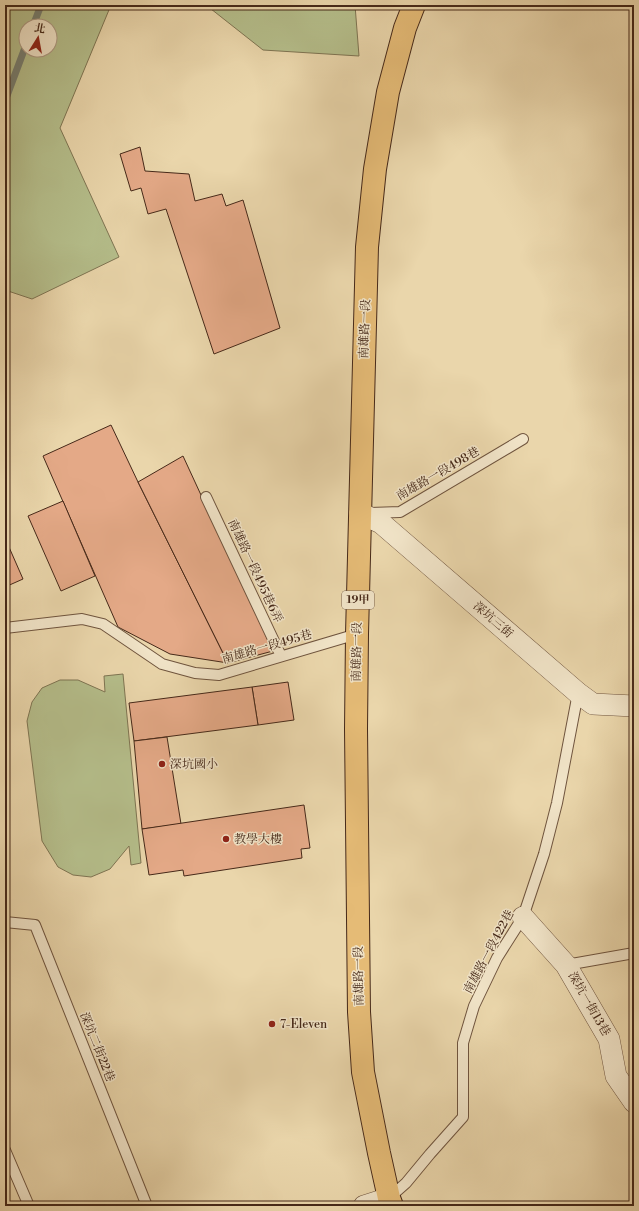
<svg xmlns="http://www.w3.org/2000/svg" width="639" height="1211" font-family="'Libre Bodoni','Noto Serif TC',serif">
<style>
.green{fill:#b5be8b;stroke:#7e7452;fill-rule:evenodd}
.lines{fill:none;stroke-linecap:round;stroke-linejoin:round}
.stream{stroke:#777f72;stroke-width:7}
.building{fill:#e4a987;stroke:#462919}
.service-casing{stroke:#6f543e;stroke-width:12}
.minor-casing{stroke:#6f543e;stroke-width:22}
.primary-casing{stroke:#462919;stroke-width:24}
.service{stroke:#f1e4c8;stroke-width:10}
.minor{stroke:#f1e4c8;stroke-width:21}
.primary{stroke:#e5bb76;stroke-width:22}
.poi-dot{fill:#8f2418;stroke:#f1e4c8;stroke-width:1.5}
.labels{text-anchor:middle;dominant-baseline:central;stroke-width:3;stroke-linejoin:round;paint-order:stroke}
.shield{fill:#f1e4c8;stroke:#79614e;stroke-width:1}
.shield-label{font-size:11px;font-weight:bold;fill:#462919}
.street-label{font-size:12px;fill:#462919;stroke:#f1e4c8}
.poi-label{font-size:12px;fill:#462919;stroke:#f1e4c8;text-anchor:start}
</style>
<rect width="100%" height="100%" fill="#ead6ab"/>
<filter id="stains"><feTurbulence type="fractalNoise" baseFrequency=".005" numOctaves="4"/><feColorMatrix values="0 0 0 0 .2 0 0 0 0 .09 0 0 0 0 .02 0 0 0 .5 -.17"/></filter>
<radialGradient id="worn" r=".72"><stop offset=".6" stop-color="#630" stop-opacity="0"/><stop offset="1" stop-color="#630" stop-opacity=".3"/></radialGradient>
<g class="green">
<path d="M5 5H111L60 128 119 257 32 299 5 290ZM26 26H50V50H26Z"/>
<path d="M206 5H355L359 56 263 50Z"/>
<path d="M123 674 141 863 131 865 129 846 110 869 91 877 73 875 58 867 42 841 27 721 32 702 42 688 60 680H78L105 692 104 676Z"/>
</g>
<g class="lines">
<g class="stream">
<path d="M33 26 41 5"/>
<path d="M5 101 26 45"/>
</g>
</g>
<g class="building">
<path d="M140 147 145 171 189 174 195 201 222 194 226 206 243 200 280 328 214 354 166 209 148 214 141 188 131 191 120 154Z"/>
<path d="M111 425 138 482 228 663 170 654 118 627 43 456Z"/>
<path d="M183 456 273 651 228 663 138 482Z"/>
<path d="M63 501 95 576 61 591 28 516Z"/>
<path d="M5 538 23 579 5 587Z"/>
<path d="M288 682 294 720 258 725 252 687Z"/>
<path d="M252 687 258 725 134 741 129 703Z"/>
<path d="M167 737 181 824 142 829 134 741Z"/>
<path d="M304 805 310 848 301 849 302 858 184 876 183 870 149 875 142 829Z"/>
</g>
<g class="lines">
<defs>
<g id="service">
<path d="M206 497 281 656"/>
<path d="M370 513 400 512 523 439"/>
<path d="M5 628 82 619 103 624 162 664 195 673 219 675 357 634"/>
<path d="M5 922 35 925 147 1206"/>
<path d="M566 965 634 953"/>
<path d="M5 1150 29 1206"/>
<path d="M389 1198 406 1183 430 1154 463 1117V1043L474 1006 497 958 523 917 544 854 557 803 578 693"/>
</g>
<g id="minor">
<path d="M360 513 381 523 578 693 593 704 634 706"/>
<path d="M523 917 566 965 609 1039 616 1076 634 1102"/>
<path d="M364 1206 389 1198"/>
</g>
<path id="primary" d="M392 1206 389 1198 379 1153 363 1072 359 1012 356 729 357 634 367 247 375 169 388 92 405 28 414 5"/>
</defs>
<use href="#service" class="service-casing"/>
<use href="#minor" class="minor-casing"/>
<use href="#primary" class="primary-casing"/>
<use href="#service" class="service"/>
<use href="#minor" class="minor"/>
<use href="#primary" class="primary"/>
</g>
<g class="poi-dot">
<circle cx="162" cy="764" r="4"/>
<circle cx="226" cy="839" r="4"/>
<circle cx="272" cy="1024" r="4"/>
</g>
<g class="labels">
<rect class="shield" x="342" y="591" width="32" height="18" rx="3"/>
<g class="shield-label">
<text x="358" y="600">19甲</text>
</g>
<g class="street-label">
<text transform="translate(365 329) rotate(-88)">南雄路一段</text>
<text transform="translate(438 474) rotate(-30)">南雄路一段498巷</text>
<text transform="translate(255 571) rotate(65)">南雄路一段495巷6弄</text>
<text transform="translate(493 620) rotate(41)">深坑三街</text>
<text transform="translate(267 647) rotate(-16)">南雄路一段495巷</text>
<text transform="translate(357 652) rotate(-89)">南雄路一段</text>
<text transform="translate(489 952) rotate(-62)">南雄路一段422巷</text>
<text transform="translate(359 976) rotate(-91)">南雄路一段</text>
<text transform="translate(589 1004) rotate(60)">深坑一街13巷</text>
<text transform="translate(97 1047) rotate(68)">深坑二街22巷</text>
</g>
<g class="poi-label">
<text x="170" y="764">深坑國小</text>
<text x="234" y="839">教學大樓</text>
<text x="280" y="1024">7-Eleven</text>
</g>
</g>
<rect width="639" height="1211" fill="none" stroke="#ead6ab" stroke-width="20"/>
<rect x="6" y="6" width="627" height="1199" fill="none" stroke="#462919" stroke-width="2"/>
<rect x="10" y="10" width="619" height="1191" fill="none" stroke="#462919"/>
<g transform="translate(38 38) rotate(11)"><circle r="19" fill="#f1e4c8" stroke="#ad9982"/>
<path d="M0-3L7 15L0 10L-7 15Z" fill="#8f2418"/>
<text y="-6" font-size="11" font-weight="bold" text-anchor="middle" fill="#462919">北</text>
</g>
<rect width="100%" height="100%" filter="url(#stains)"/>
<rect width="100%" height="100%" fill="url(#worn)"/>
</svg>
